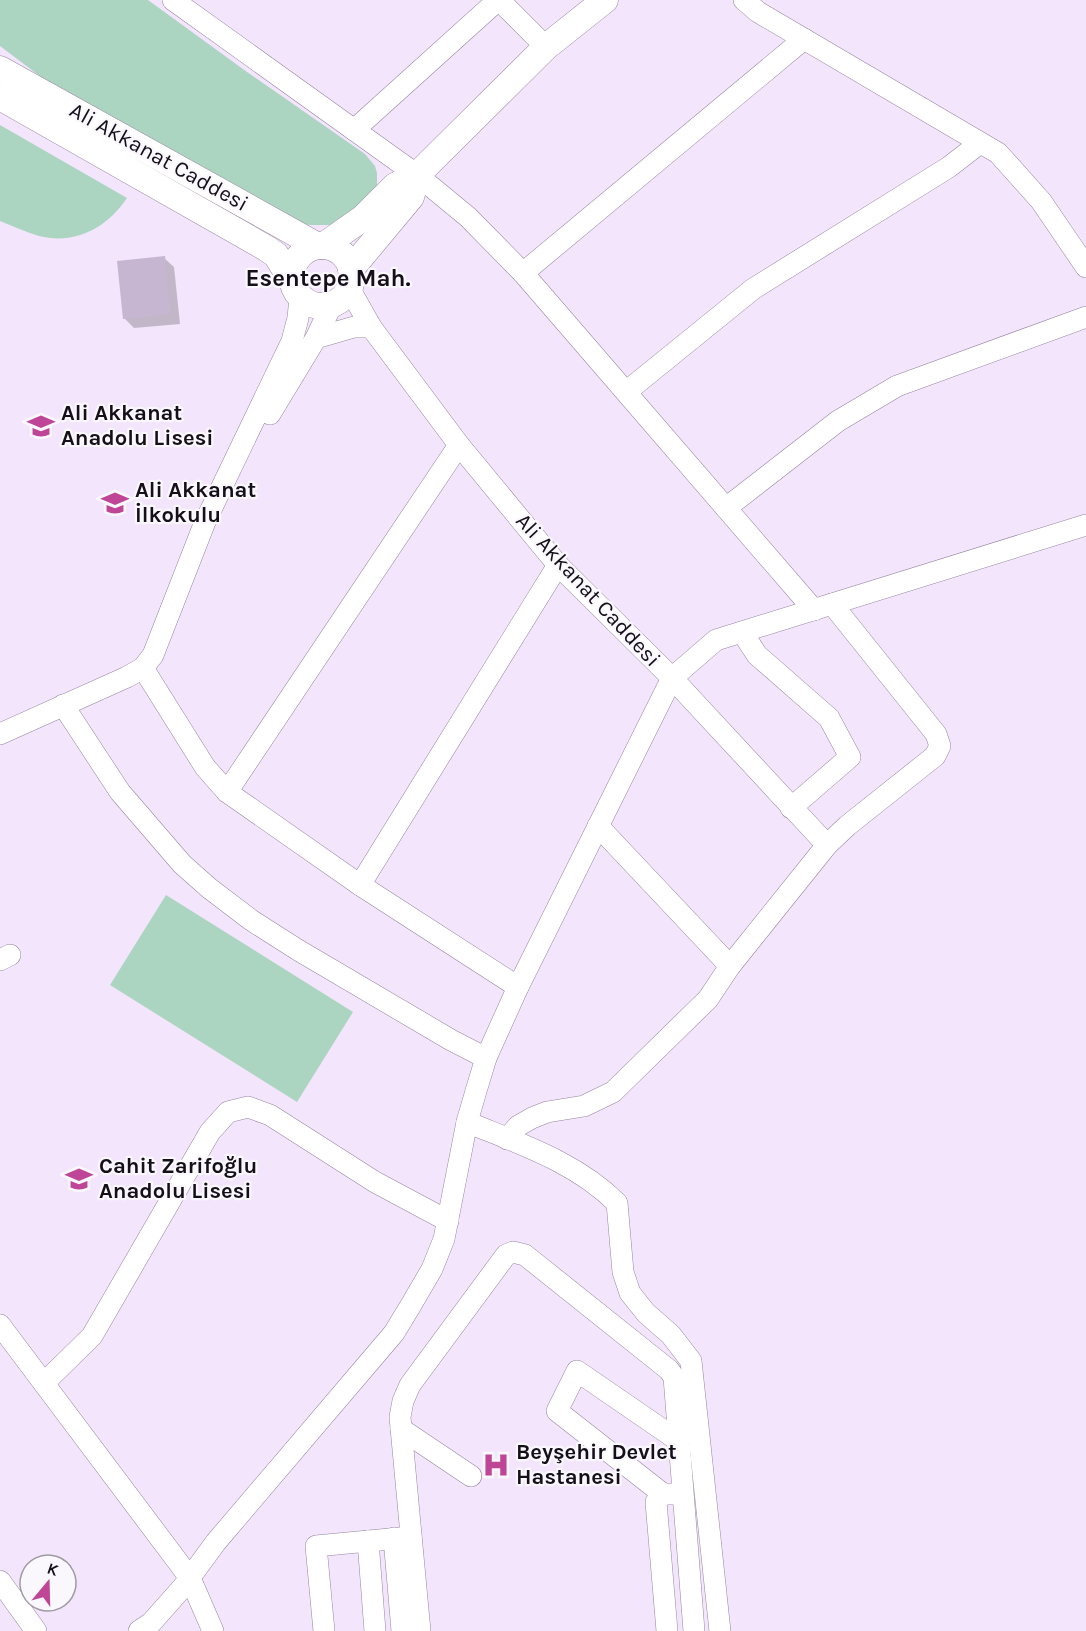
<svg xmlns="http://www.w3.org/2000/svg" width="1086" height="1631" font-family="Karla,sans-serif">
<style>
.green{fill:#acd5c1}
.shadow{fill:#0003}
.building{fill:#c7b6d2}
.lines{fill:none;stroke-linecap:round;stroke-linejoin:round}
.minor-casing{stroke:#9686a1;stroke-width:22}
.major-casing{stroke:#9686a1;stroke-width:27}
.minor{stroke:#fff;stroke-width:21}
.major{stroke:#fff;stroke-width:26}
.labels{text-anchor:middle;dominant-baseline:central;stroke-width:4.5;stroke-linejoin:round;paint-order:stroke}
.street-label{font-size:22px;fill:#150f19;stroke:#faf7fd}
.poi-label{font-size:22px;font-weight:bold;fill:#150f19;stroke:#faf7fd;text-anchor:start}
.neighbourhood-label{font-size:24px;font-weight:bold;fill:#150f19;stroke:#faf7fd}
</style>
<rect width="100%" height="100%" fill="#f3e5fc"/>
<g class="green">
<path d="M0 0H148L247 72 365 154 375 166 377 173V186L369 201 331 225H309L298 223 53 86 0 46Z"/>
<path d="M0 125 127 198C107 228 75 245 39 236 26 232 13 226 0 221Z"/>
<path d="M166 895 353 1012 297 1102 110 985Z"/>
</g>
<path class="shadow" d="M164 258 174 267 180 324 134 328 124 318Z"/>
<path class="building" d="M165 256 170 314 123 319 117 261Z"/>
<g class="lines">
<defs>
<g id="minor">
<path d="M173 0 417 175 468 217 523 273 814 610"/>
<path d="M499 0 546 47"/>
<path d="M744 0 758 12 998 153 1041 201 1086 267"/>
<path d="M354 130 498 0"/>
<path d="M523 273 804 39"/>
<path d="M349 288 371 327 459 445 558 565 672 678 827 845"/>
<path d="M316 338 354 327H371"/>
<path d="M626 392 753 289 949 167 980 143"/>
<path d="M270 414 316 338 332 304"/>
<path d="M726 508 838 421 897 386 1086 317"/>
<path d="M742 632 757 655 829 718 850 757 791 808"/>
<path d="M143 668 205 767 227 792 360 885 518 987"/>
<path d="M63 705 120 792 182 864 209 888 251 920 298 950 451 1040 486 1058"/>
<path d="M0 734 127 677 143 668 153 655 205 522 292 341 298 318 300 297"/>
<path d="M227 792 459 445"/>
<path d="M598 826 730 966"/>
<path d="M360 885 558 565"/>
<path d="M0 960 10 955"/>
<path d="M467 1122C520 1144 576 1162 617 1203L623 1272 630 1293 646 1313 671 1335 691 1361 720 1631"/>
<path d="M507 1139 518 1126 532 1118 547 1112 584 1106 613 1092 708 999 730 966 827 845 847 826 935 756 940 746 936 734 832 604"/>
<path d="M0 1325 190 1578 213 1631"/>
<path d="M44 1383 92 1336 210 1132 228 1112 248 1107 270 1115 375 1182 448 1221"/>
<path d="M401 1429 471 1476"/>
<path d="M663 1494 557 1411 577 1371 679 1441"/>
<path d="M394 1538 402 1631"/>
<path d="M368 1541 375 1631"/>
<path d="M0 1581 36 1631"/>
<path d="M139 1631 151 1623 183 1587 216 1542 394 1333 411 1305 432 1269 444 1239 467 1122 476 1091 486 1058 518 987 672 678 716 640 1086 525"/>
<path d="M324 1631 316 1546 411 1537"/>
<path d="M420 1631 400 1417 403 1401 410 1385 506 1255 513 1252 525 1255 669 1370 674 1377 694 1631"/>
<path d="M667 1631 656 1502 663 1494H674"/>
</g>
<g id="major">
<path d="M0 69 318 246"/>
<path d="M0 97 266 248 276 255 292 281"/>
<circle cx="322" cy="276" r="30"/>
<path d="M323 246 363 218 395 186 417 175 546 47 605 0"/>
<path d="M351 269 411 197 417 175"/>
</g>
</defs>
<use href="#minor" class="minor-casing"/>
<use href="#major" class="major-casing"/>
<use href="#minor" class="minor"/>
<use href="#major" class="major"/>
</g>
<defs>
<symbol id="school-bare" viewBox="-9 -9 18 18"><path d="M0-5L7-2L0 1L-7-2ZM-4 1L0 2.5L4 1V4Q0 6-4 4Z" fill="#bf4597" stroke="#faf7fd" stroke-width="2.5" paint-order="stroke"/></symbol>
<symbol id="hospital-bare" viewBox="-9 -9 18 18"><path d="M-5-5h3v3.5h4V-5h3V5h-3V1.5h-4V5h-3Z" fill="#bf4597" stroke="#faf7fd" stroke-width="2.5" paint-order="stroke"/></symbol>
</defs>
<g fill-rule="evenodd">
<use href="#school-bare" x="22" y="407" width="38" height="38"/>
<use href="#school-bare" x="96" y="484" width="38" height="38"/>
<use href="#school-bare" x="60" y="1160" width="38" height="38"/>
<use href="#hospital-bare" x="477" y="1446" width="38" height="38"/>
</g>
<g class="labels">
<g class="street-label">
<text transform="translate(159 157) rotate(29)">Ali Akkanat Caddesi</text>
<text transform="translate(588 590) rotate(47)">Ali Akkanat Caddesi</text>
</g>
<g class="poi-label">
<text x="61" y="413">Ali Akkanat<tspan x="61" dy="25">Anadolu Lisesi</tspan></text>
<text x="135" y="490">Ali Akkanat<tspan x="135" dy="25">İlkokulu</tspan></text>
<text x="99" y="1166">Cahit Zarifoğlu<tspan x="99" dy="25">Anadolu Lisesi</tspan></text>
<text x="516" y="1452">Beyşehir Devlet<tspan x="516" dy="25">Hastanesi</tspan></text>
</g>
<g class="neighbourhood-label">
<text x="328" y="278">Esentepe Mah.</text>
</g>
</g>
<g transform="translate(48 1583) rotate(19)"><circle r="28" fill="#faf7fd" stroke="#9e9aa2" stroke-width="1.5"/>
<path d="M0-4.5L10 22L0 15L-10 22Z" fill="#bf4597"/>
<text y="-9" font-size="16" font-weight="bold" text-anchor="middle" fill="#150f19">K</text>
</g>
</svg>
